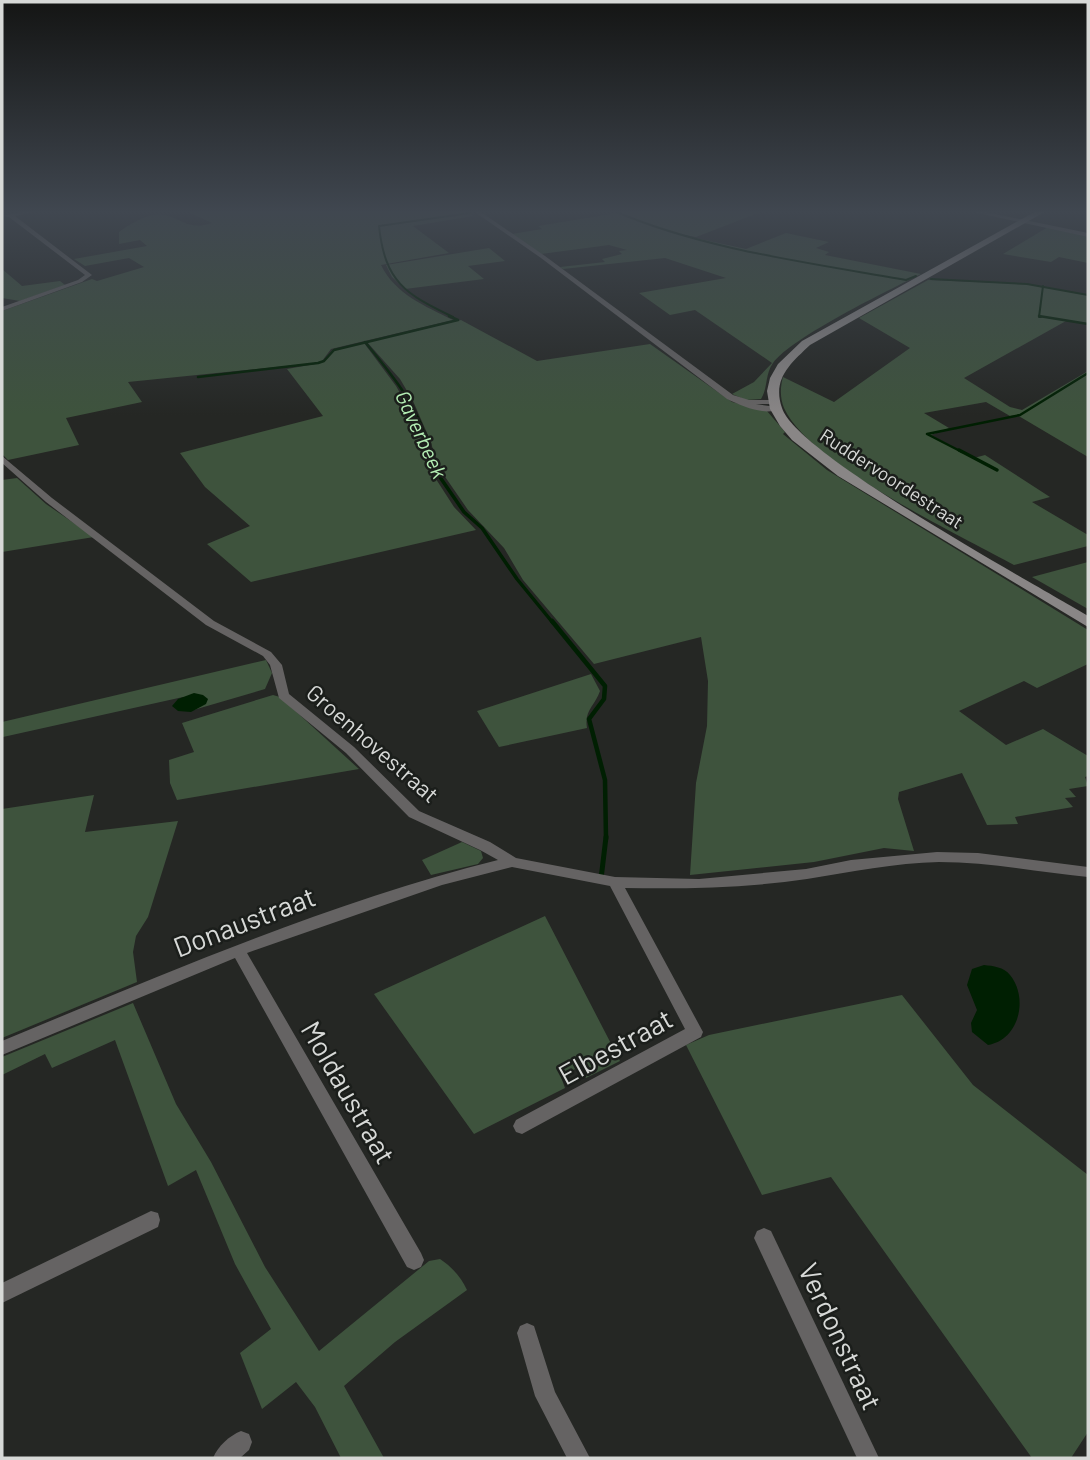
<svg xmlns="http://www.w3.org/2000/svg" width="1090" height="1460" font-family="Barlow,sans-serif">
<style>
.green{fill:#3e533d}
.water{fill:#001f02}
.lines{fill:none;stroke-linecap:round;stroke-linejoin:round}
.stream-far4{stroke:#001f02;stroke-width:2}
.stream-far3{stroke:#001f02;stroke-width:2.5}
.stream-far2{stroke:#001f02;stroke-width:3.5}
.stream-far1{stroke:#001f02;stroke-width:4.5}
.stream{stroke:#001f02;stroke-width:5}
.street{fill:#656363;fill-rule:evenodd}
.secondary{fill:#898686;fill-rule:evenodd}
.labels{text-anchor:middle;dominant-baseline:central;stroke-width:5;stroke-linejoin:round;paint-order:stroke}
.far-street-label{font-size:19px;fill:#d7d9d7;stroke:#1b1e1b}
.far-water-label{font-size:21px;font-style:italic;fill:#b4eeb4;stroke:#1b1e1b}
.street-label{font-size:23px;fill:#d7d9d7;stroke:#1b1e1b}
.near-street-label{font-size:28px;fill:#d7d9d7;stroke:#1b1e1b}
</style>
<rect width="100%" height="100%" fill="#252724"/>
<g class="green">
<path d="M184 210H468L473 216 413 226 449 253 381 265C395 294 425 306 453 320L331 349 322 361 316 363 128 382 142 402 66 418 79 445 8 460 2 454V311L92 279 97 281 144 267 129 258 85 266 74 259 147 246 140 240 119 244V232C130 224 151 211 165 215 186 221 189 230 212 223Z"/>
<path d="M611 210H766L696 237 668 232 746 249 786 233 829 242 816 248 829 252 825 255 921 274C889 290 792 337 773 363 765 374 768 388 761 399L746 400 732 394 754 382 772 363 695 310 670 315 639 293 726 278 665 258 563 269 560 267 605 262 602 259 622 254 619 251 627 250 609 245 541 254 512 234 542 229 538 226 617 213Z"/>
<path d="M1048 227 1088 236V263L1059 257 1051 262 1003 254Z"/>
<path d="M489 248 505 261 468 266 484 279 405 289 392 277 386 265Z"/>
<path d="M2 269 22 286 60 281 65 285 20 301 2 298Z"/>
<path d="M928 280 1027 284 1088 295V324L1066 321 964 378 1010 407 1022 410 1088 371V457L1017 415 1010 416 986 402 924 413 949 428 931 435 974 458 985 455 1050 497 1032 502 1088 535V546L1014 565C959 535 808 463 784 408 780 398 780 388 783 377L834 402 910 348 859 318Z"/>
<path d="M461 320 537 361 650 344 732 402 767 411 785 432 783 434 827 470 1088 630V664L1037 688 1024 681 959 711 1006 745 1043 729 1088 756V776L1085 777 1088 786 1069 789 1076 797 1065 798 1073 807 1015 817 1018 824 987 825 962 773 899 792 898 799 914 851 884 848 814 862 690 875 696 783 707 726 708 681 701 637 594 664 523 580 504 548 468 510 439 468 430 440 413 401 400 379 367 342Z"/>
<path d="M364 343 396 386 415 419 434 476 454 507 476 530 251 582 207 544 250 526 205 487 180 453 323 416 287 369 321 363 334 350Z"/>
<path d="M17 478 46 504 94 537 2 552V480Z"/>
<path d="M1088 562V609L1032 577Z"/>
<path d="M266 660 272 673 265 689 190 711 183 697 3 737 2 722Z"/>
<path d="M591 674 600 691C595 706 584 710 587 728L499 747 477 711Z"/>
<path d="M273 695 280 697 359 769 177 800 170 783 169 760 194 752 182 723Z"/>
<path d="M94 795 85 832 178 821 148 917 136 936 133 952 137 982 2 1038V809Z"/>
<path d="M462 842 481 851 483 858 478 864 431 875 422 860Z"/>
<path d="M545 916 620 1061 586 1078 575 1069 561 1077 565 1088 474 1134 374 994Z"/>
<path d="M902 995 973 1085 1088 1175V1432L1071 1458H1032L831 1177 762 1195 686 1045 709 1035Z"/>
<path d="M133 1003 176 1104 211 1162 265 1267 319 1351 429 1261 440 1259C452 1267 461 1277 467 1290L395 1342 344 1386 384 1458H341L315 1407 296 1382 262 1409 240 1353 271 1329 235 1264 196 1170 168 1186 115 1040 52 1068 45 1054 2 1075V1057Z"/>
</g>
<g class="water">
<path d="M194 693 203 695 208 699 206 704 191 712 178 711 172 706 178 699Z"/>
<path d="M984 965C993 966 1004 967 1010 975 1029 998 1019 1040 988 1045L972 1032 971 1023 977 1010 967 985 972 969Z"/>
</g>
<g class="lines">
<g class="stream-far4">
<path d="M612 210C701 249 810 263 906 280L916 276"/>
<path d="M481 211 484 210"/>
<path d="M931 279 1027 284 1088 295"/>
<path d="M453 317C405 294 385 282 379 226L470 213"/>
<path d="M1041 317H1039L1043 286"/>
</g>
<g class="stream-far3">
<path d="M1039 316 1088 324"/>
<path d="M365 342C393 376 420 408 430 452"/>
<path d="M198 377 318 363 324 361 334 350 458 320 449 316"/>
<path d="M962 452 927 434 1020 415 1088 373"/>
</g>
<g class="stream-far2">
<path d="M429 450 433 467 464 512 482 528 517 579 553 623"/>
<path d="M959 450 997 470"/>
</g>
<path class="stream-far1" d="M552 621 605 686 604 699 589 719 605 780 606 839"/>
<path class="stream" d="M601 879 606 837"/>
<g class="street">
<path d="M31 210H44L15 216 92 275 82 282 2 311V307L78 280 85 275 9 217 2 216Z"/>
<path d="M472 210H478L545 256 733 395 749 400H777V404H756L776 407 780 409C764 416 742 406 727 399L541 258Z"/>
<path d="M964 210H975L1088 233V237Z"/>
<path d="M2 456 52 498 214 621 271 652 282 665 289 694 354 747 419 811 490 842 516 858 615 877 699 879 806 869 851 860 937 852 978 853 1088 867V877C1039 872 989 862 939 862 895 863 851 872 807 879 747 888 686 889 625 888L703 1032 701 1037 522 1134 516 1132 513 1126 516 1120 685 1029 610 886 512 867 442 885 247 953 421 1253 424 1260 421 1267 414 1270 407 1267 235 958 2 1055V1041C164 974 327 903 498 860L480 850 409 817 346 753 279 698 270 665 263 656 206 625 46 502 2 463Z"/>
<path d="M151 1211 158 1213 160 1220 158 1227 2 1303V1283Z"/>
<path d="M764 1228 771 1231 879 1458H857L754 1238 757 1231Z"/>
<path d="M527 1323 534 1326 555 1392 590 1458H567L535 1396 517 1333 520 1326Z"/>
<path d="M241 1431 249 1434 252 1442 249 1450 240 1458H213C218 1446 229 1436 241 1431Z"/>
</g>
<path class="secondary" d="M1038 210H1048L810 345C790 364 772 379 782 408 796 454 1035 584 1088 616V627L838 476 792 440 780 426 770 409 767 391 770 378 778 364 802 341Z"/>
</g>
<linearGradient id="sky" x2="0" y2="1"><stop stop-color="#141514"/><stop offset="0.51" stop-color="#404750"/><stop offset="1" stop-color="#404750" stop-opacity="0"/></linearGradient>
<rect width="1090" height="415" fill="url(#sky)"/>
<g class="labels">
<g class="far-street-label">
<text transform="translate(892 478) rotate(33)">Ruddervoordestraat</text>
</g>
<g class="far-water-label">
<text transform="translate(422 434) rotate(65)">Gaverbeek</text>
</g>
<g class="street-label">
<text transform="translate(373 743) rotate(41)">Groenhovestraat</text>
</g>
<g class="near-street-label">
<text transform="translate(244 921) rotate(-21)">Donaustraat</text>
<text transform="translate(615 1046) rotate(-29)">Elbestraat</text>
<text transform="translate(349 1092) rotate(60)">Moldaustraat</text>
<text transform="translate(841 1336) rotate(65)">Verdonstraat</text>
</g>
</g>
<rect width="1090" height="1460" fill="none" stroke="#d7d9d7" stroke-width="7"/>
</svg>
